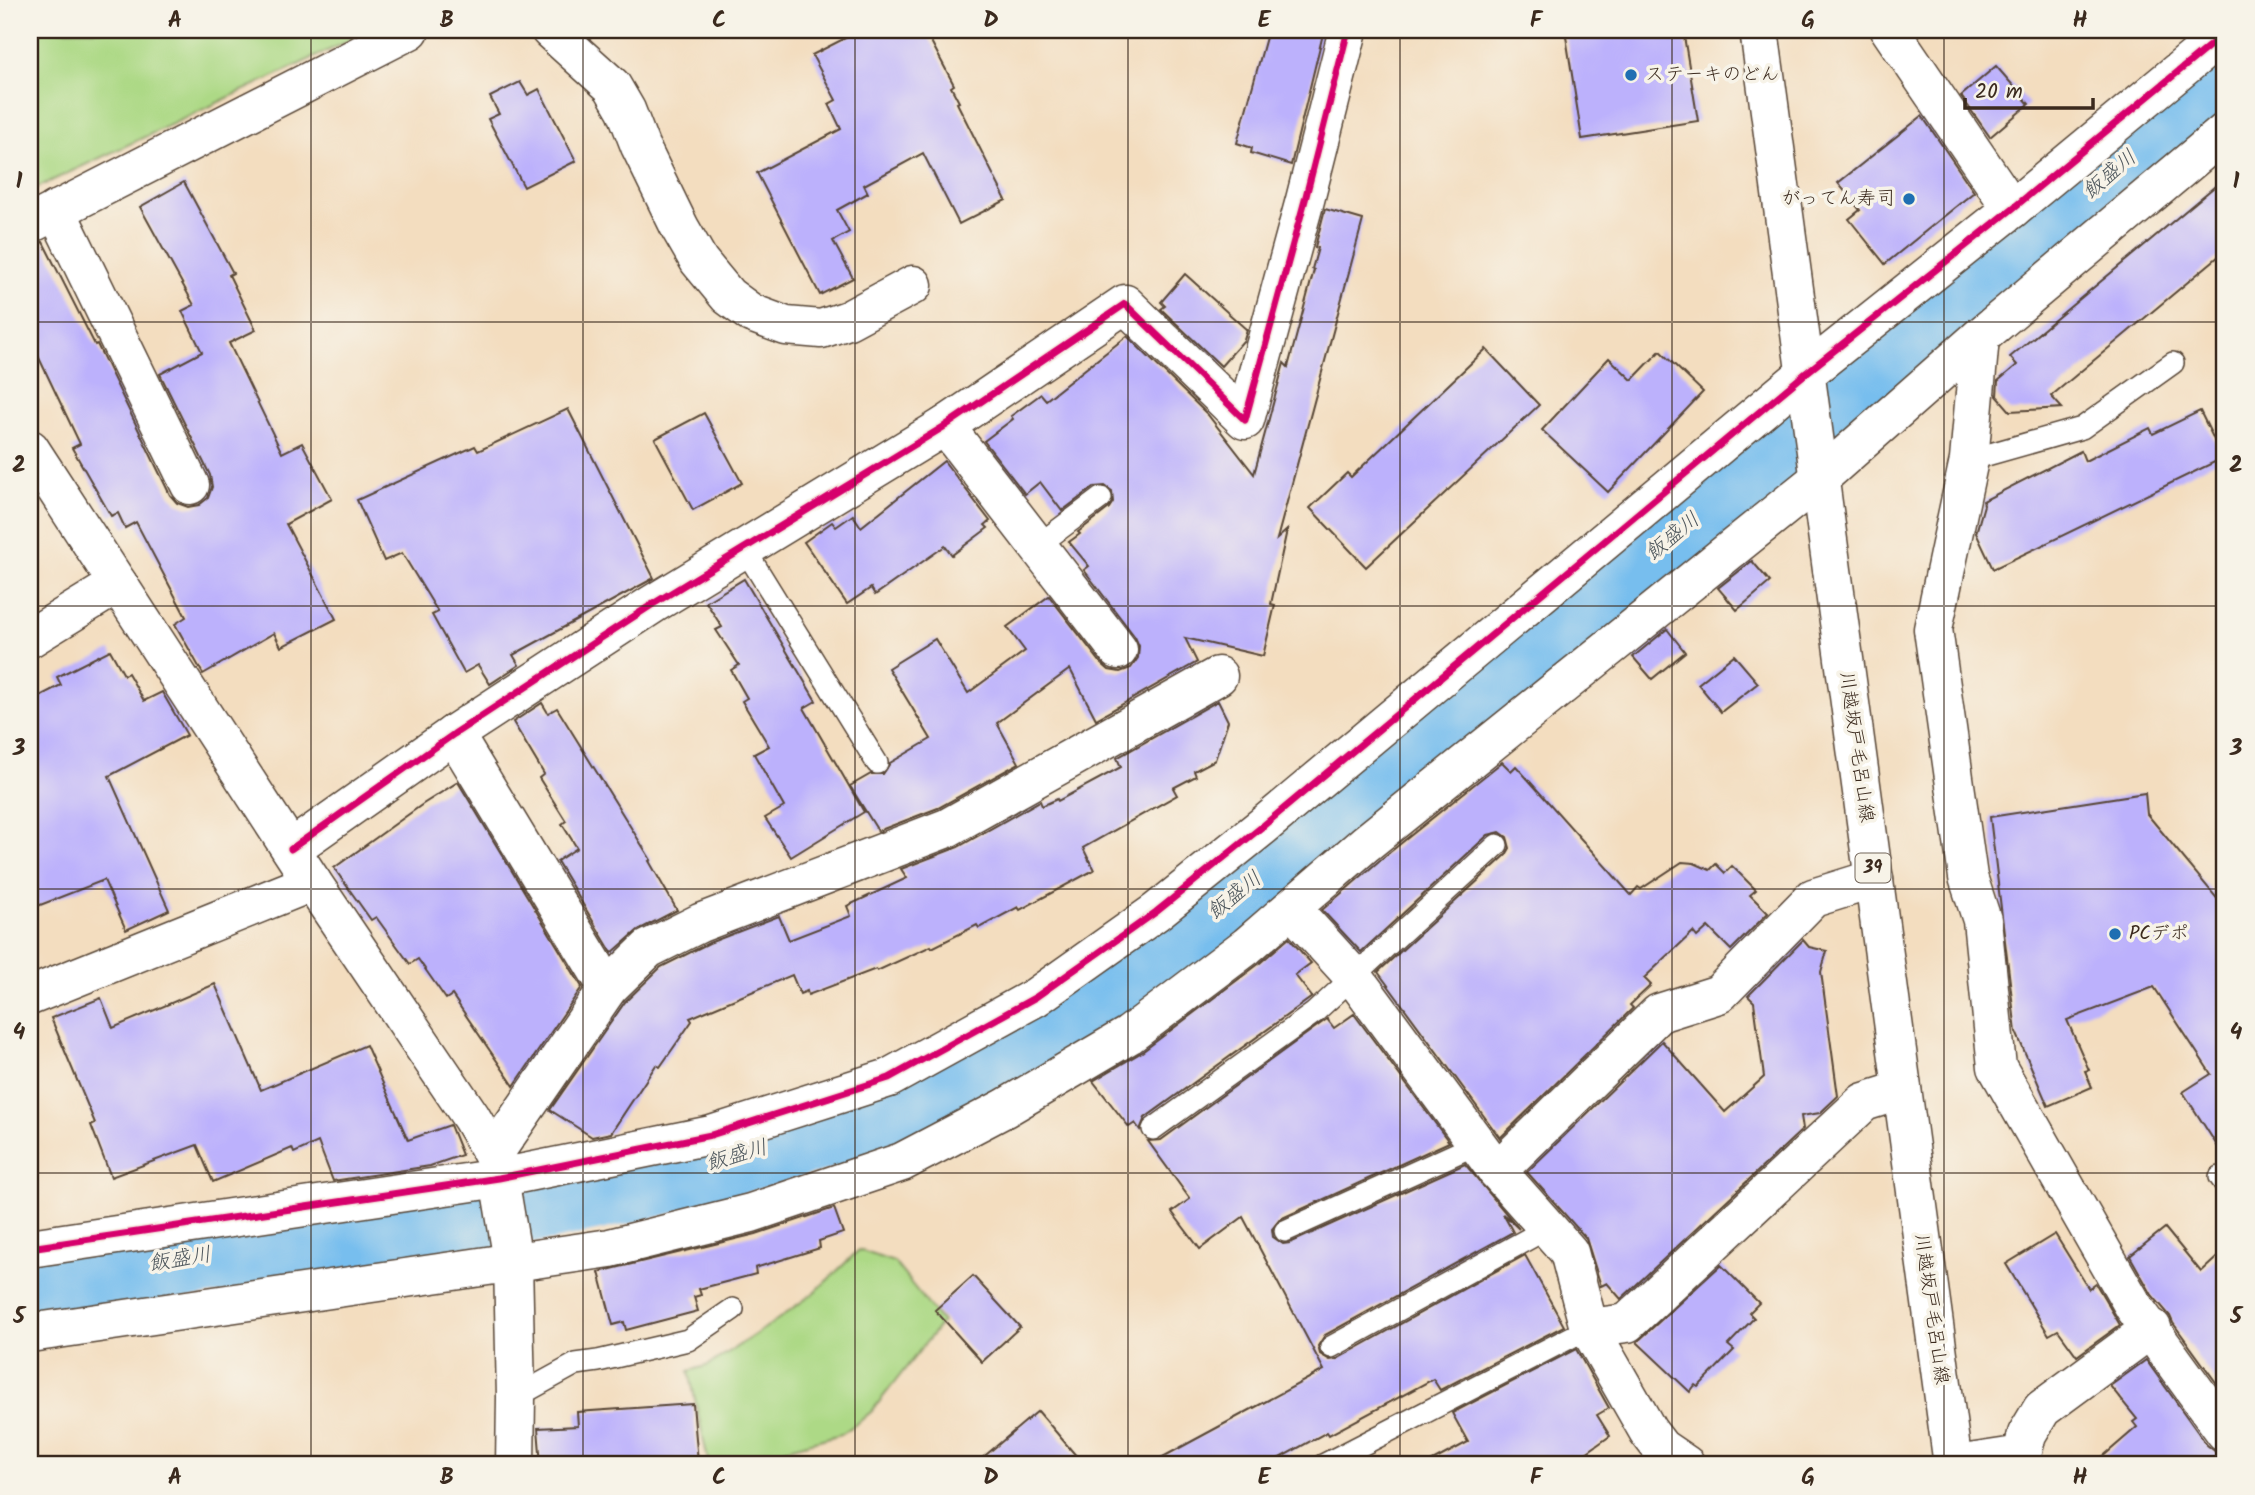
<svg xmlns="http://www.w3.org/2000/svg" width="2255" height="1495" font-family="Kalam,'Klee One',sans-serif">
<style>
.green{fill:#add986;stroke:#748252;stroke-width:2}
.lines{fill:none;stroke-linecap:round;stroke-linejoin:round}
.river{stroke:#77beee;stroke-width:77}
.building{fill:#bcb1fc}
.service-casing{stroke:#574536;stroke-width:24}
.minor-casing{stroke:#574536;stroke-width:41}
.primary-casing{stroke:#574536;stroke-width:41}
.service{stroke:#fff;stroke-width:21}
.minor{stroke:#fff;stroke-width:38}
.primary{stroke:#fff;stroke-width:38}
.cycleway-casing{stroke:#f7f3e8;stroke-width:11}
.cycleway{stroke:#d6006c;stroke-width:7}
.grid{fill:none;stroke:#3b2a1e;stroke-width:2;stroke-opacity:0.55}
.poi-dot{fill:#1f6fb2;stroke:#f7f3e8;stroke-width:2.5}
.labels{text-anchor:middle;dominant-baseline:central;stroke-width:7;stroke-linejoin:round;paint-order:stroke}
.shield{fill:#f7f3e8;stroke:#73665b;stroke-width:2}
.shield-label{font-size:18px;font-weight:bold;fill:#3b2a1e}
.poi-label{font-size:19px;fill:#3b2a1e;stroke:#f7f3e8;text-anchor:start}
.street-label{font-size:19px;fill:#3b2a1e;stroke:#f7f3e8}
.water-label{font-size:21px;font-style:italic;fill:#4d565c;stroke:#f7f3e8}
.neatline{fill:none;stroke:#3b2a1e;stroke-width:2.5}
.grid-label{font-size:23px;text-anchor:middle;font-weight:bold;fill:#3b2a1e}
</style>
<rect width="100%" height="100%" fill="#f7f3e8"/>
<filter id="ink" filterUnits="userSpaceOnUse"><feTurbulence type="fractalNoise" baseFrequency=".0143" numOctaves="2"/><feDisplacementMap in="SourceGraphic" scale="14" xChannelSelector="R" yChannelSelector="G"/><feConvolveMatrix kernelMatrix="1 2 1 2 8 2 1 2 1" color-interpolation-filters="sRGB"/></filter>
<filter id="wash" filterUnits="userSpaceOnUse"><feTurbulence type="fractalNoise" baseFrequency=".00686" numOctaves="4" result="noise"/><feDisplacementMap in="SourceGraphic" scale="28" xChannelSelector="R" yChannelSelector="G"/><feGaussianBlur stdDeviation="1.57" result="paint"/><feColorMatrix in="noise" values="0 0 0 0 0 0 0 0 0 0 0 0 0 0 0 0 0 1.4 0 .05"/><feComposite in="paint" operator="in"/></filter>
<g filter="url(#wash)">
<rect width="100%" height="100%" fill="#f3ddbf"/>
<g class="green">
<path d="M30 30H372L30 191Z"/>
<path d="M859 1250 894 1262 942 1322 872 1411 859 1422 841 1434 726 1465H709L689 1371 709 1365 774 1322 815 1292Z"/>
</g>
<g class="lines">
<path class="river" d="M30 1283 349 1235 547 1202 641 1182 832 1129 919 1093 1017 1048 1076 1014 1148 967 1410 755 1736 483 1998 270 2225 77"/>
</g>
<g id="blocks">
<g class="building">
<path d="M861 30H925L954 85 951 87 959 102 957 103 1006 200 959 224 923 153 864 185 868 193 837 210 849 232 833 241 853 278 820 295 757 173 841 129 829 104 836 100 812 55Z"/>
<path d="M1268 30H1324L1291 165 1251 153 1252 148 1237 143Z"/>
<path d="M1565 30H1683L1698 121 1582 139Z"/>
<path d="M1996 66 2029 104 1990 137 1961 96Z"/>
<path d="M520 82 528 95 539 89 576 161 524 187 488 119 499 114 490 97Z"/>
<path d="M1922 116 1974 192 1885 264 1849 219 1860 210 1838 183Z"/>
<path d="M2225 178V251L2051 396 2062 408 2010 411 1997 396 1998 381 2017 365 2010 357Z"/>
<path d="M184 182 233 273 229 275 256 330 229 343 282 453 302 443 332 499 286 524 336 619 281 647 274 633 203 674 175 624 186 617 136 522 125 528 118 513 111 516 72 448 80 444 30 339V246L43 242 95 345 97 344 170 495 177 503 188 507 199 505 208 498 212 487 210 475 160 374 202 352 182 311 194 305 140 207Z"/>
<path d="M1325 209 1363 220 1277 539 1287 530 1271 604 1275 605 1263 656 1185 638 1197 662 1096 719 1070 669 997 723 1019 763 938 808 878 831 850 786 871 774H883L890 763 931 739 888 668 935 639 968 693 1025 651 1007 627 1049 596 1101 663 1109 670 1120 672 1131 668 1138 658 1139 646 1135 637 1084 570 1089 566 1069 542 1080 534 1078 532 1109 508 1113 502 1112 491 1105 486 1094 487 1062 511 1040 482 1025 494 984 441 1013 419 1011 416 1041 394 1046 400 1127 336 1208 415 1254 474 1284 363 1288 367 1314 270 1312 269 1318 248 1315 247Z"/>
<path d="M1185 274 1247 330 1244 340 1221 366 1161 309 1165 306 1161 302Z"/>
<path d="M1486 349 1539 405 1366 567 1310 508 1347 473 1351 477Z"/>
<path d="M1660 351 1703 392 1608 492 1542 430 1609 358 1632 380Z"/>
<path d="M568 409 654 578 513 655 519 665 490 684 478 665 464 673 432 615 438 612 402 553 384 561 357 500 475 446 478 451Z"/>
<path d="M2200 411 2223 458 1993 569 1976 533 1984 505 1983 501 2081 451 2085 461 2150 428 2153 434Z"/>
<path d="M704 413 742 483 693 510 655 439Z"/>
<path d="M944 461 990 521 985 525 988 528 952 555 945 546 875 595 871 588 847 604 804 542 832 522 836 527 853 515 861 527Z"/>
<path d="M1752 561 1770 582 1737 610 1718 588Z"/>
<path d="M744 579 816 701 804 708 864 812 791 857 765 818 784 807 754 754 769 746 742 701 747 698 731 670 739 665 716 630 722 627 706 602Z"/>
<path d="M1667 629 1685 652 1652 679 1633 657Z"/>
<path d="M110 650 124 675 128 673 144 701 162 692 187 735 109 776 169 910 126 930 104 880 30 909V701L61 685 57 677Z"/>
<path d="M1734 655 1758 683 1721 712 1698 684Z"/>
<path d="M1218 701 1228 721 1215 760 1194 771 1196 776 1173 788 1177 795 1083 848 1094 870 1020 910 1018 907 979 928 977 925 932 948 931 946 877 971 876 969 808 995 807 991 800 994 792 975 690 1018 692 1021 660 1067 656 1065 611 1133 592 1137 550 1110 625 1002 661 967 709 943 779 916 789 940 851 916 847 906 907 878 901 869 958 847 1040 801 1042 806 1057 799 1058 801 1121 767 1117 758Z"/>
<path d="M542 703 548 713 557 708 651 860 649 861 677 910 638 930 612 953 557 861 577 848 562 824 566 821 539 778 544 774 513 722Z"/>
<path d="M1502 762 1511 771 1516 766 1631 895 1638 887 1641 889 1682 862 1694 863 1710 870 1716 864 1725 873 1732 866 1756 890 1750 895 1768 913 1731 950 1708 927 1697 937 1693 932 1644 978 1651 985 1630 1005 1633 1008 1500 1138 1378 972 1506 855 1510 848 1507 837 1500 832 1488 835 1361 952 1322 910 1379 861Z"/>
<path d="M458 782 582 987 514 1086 452 995 446 999 418 959 410 964 376 917 371 920 334 868 423 804Z"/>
<path d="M2145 793 2147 814 2225 908V1158L2183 1092 2211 1074 2154 987 2067 1020 2089 1070 2085 1071 2092 1087 2048 1106 2016 1032 1990 817Z"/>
<path d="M1289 938 1311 963 1295 975 1312 997 1145 1118 1140 1130 1135 1123 1129 1127 1093 1081 1142 1052 1260 963Z"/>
<path d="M1803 940 1809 947 1827 951 1821 972 1838 1096 1820 1113 1801 1116 1803 1129 1621 1299 1607 1283 1601 1286 1586 1238 1527 1172 1662 1041 1725 1112 1764 1077 1754 1002 1748 996Z"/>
<path d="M215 984 261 1090 366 1045 408 1140 450 1125 462 1155 430 1166 333 1181 318 1142 294 1153 292 1148 213 1182 197 1145 111 1177 91 1125 95 1123 51 1018 101 998 113 1028Z"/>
<path d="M1354 1014 1449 1142 1280 1219 1272 1229 1273 1237 1283 1244 1290 1243 1465 1164 1519 1229 1503 1214 1513 1232 1325 1335 1318 1346 1320 1354 1330 1360 1337 1359 1525 1255 1564 1326 1440 1390 1433 1379 1329 1435 1327 1432 1267 1465H1148L1324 1370 1243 1217 1200 1249 1172 1212 1190 1199 1148 1141 1161 1140 1327 1019 1334 1028Z"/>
<path d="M834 1208 843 1233 819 1241 820 1248 755 1268 756 1274 699 1289 701 1295 694 1297 698 1311 626 1330 624 1322 613 1325 599 1272 756 1234Z"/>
<path d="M2165 1228 2201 1272 2225 1250V1378L2218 1385 2173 1323 2170 1316 2152 1295 2130 1256Z"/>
<path d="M2055 1234 2089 1289 2096 1284 2120 1325 2077 1356 2058 1330 2049 1335 2006 1264Z"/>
<path d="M1721 1265 1759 1303 1749 1313 1754 1318 1728 1345 1734 1350 1698 1387 1695 1385 1690 1392 1637 1342Z"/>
<path d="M973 1276 1020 1327 982 1362 935 1310Z"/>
<path d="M1576 1349 1609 1408 1597 1415 1610 1436 1569 1465H1425L1468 1442 1452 1413Z"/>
<path d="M2146 1360 2207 1445 2216 1452 2221 1453 2225 1458V1465H2093L2137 1427 2133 1422 2137 1419 2110 1386Z"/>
<path d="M693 1404 698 1462 656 1465H541L538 1428 578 1426 577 1412Z"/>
<path d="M1038 1411 1084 1465H974Z"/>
</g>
</g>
</g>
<g filter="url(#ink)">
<use href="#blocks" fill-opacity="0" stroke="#574536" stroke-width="2"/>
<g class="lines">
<defs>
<g id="service">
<path d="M1969 460 2082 428 2173 363"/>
<path d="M1037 546 1101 498"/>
<path d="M744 548 877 763"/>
<path d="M1153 1129 1314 1013 1497 845"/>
<path d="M2220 1177 2225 1184"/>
<path d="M1285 1231 1477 1144"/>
<path d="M1331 1347 1548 1228"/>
<path d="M516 1397 576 1364 598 1361 688 1340 733 1309"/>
<path d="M1323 1465 1589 1328"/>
</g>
<g id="minor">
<path d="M550 30 612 86 626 110 640 146 680 228 699 261 728 296 751 313 786 326 821 329 848 320 913 285"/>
<path d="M1890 30 2012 209"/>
<path d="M56 210 190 485"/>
<path d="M30 224 410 30"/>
<path d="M1980 337 1969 460 1933 629 1968 877 1982 920 1997 1067 2134 1307 2225 1432"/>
<path d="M945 426 1118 650"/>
<path d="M30 449 312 882 471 1117 493 1155 499 1178 513 1261 516 1397 515 1465"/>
<path d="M30 638 118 584"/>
<path d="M454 734 608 988"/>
<path d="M291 849 454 734 653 604 945 426 1125 304 1245 420 1305 200 1348 30"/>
<path d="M1292 909 1353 976 1497 1171 1569 1252 1589 1328 1648 1431 1661 1448 1686 1465"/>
<path d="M30 996 312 882"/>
<path d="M493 1155 608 988 648 949 700 923 947 828 1218 676"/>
<path d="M1497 1171 1659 1013 1719 994 1813 898 1874 879"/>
<path d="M30 1248 499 1178 711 1135 889 1078 1036 997 1156 912 1263 826 1806 373 2012 209 2225 33"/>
<path d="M1589 1328 1627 1323 1864 1102 1902 1090"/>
<path d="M30 1333 610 1248 751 1213 902 1162 1005 1108 1129 1035 1247 946 1365 844 1820 478 1980 337 2225 132"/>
<path d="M1956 1465 2022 1455 2027 1434 2042 1409 2152 1328"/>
</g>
<path id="primary" d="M1759 30 1953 1465"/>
</defs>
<use href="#service" class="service-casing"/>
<use href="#minor" class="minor-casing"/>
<use href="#primary" class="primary-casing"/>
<use href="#service" class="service"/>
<use href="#minor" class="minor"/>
<use href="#primary" class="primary"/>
<defs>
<g id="cycleway">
<path d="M291 849 454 734 653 604 945 426 1125 304 1245 420 1305 200 1348 30"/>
<path d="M30 1248 499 1178 711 1135 889 1078 1036 997 1156 912 1263 826 1806 373 2012 209 2225 33"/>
</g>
</defs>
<use href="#cycleway" class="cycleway-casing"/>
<use href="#cycleway" class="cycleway"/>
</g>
</g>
<path class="grid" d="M311 30V1465M583 30V1465M855 30V1465M1128 30V1465M1400 30V1465M1672 30V1465M1944 30V1465M30 322H2225M30 606H2225M30 889H2225M30 1173H2225"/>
<g class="poi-dot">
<circle cx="1631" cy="75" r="7"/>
<circle cx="1909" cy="199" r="7"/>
<circle cx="2115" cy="934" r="7"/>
</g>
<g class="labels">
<rect class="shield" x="1855.5" y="853.5" width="35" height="29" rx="5"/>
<g class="shield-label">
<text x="1873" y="868">39</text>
</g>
<g class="poi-label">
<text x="1645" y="75">ステーキのどん</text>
<text x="1895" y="199" text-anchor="end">がってん寿司</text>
<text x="2129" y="934">PCデポ</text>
</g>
<g class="street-label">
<text transform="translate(1856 747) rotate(82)">川越坂戸毛呂山線</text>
<text transform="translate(1931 1309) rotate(82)">川越坂戸毛呂山線</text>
</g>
<g class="water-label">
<text transform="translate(2110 175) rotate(-40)">飯盛川</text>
<text transform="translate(1673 537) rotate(-39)">飯盛川</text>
<text transform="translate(1235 896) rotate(-39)">飯盛川</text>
<text transform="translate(737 1156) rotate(-16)">飯盛川</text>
<text transform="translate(180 1260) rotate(-9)">飯盛川</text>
</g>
</g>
<rect width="2255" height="1495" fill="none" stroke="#f7f3e8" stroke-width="77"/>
<path d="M1965 98v10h128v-10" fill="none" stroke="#3b2a1e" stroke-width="3.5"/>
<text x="1975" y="98" font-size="21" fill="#3b2a1e" stroke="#f7f3e8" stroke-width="5" paint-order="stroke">20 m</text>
<rect x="38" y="38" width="2178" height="1418" class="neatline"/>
<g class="grid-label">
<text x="175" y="27">A</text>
<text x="447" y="27">B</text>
<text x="719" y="27">C</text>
<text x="991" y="27">D</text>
<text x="1264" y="27">E</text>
<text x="1536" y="27">F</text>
<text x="1808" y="27">G</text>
<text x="2080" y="27">H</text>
<text x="19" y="188">1</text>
<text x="2236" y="188">1</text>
<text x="19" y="472">2</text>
<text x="2236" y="472">2</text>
<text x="19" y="755">3</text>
<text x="2236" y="755">3</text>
<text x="19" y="1039">4</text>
<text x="2236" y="1039">4</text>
<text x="19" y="1323">5</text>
<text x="2236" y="1323">5</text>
<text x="175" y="1484">A</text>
<text x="447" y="1484">B</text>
<text x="719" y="1484">C</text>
<text x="991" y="1484">D</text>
<text x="1264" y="1484">E</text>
<text x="1536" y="1484">F</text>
<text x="1808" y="1484">G</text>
<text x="2080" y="1484">H</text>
</g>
</svg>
